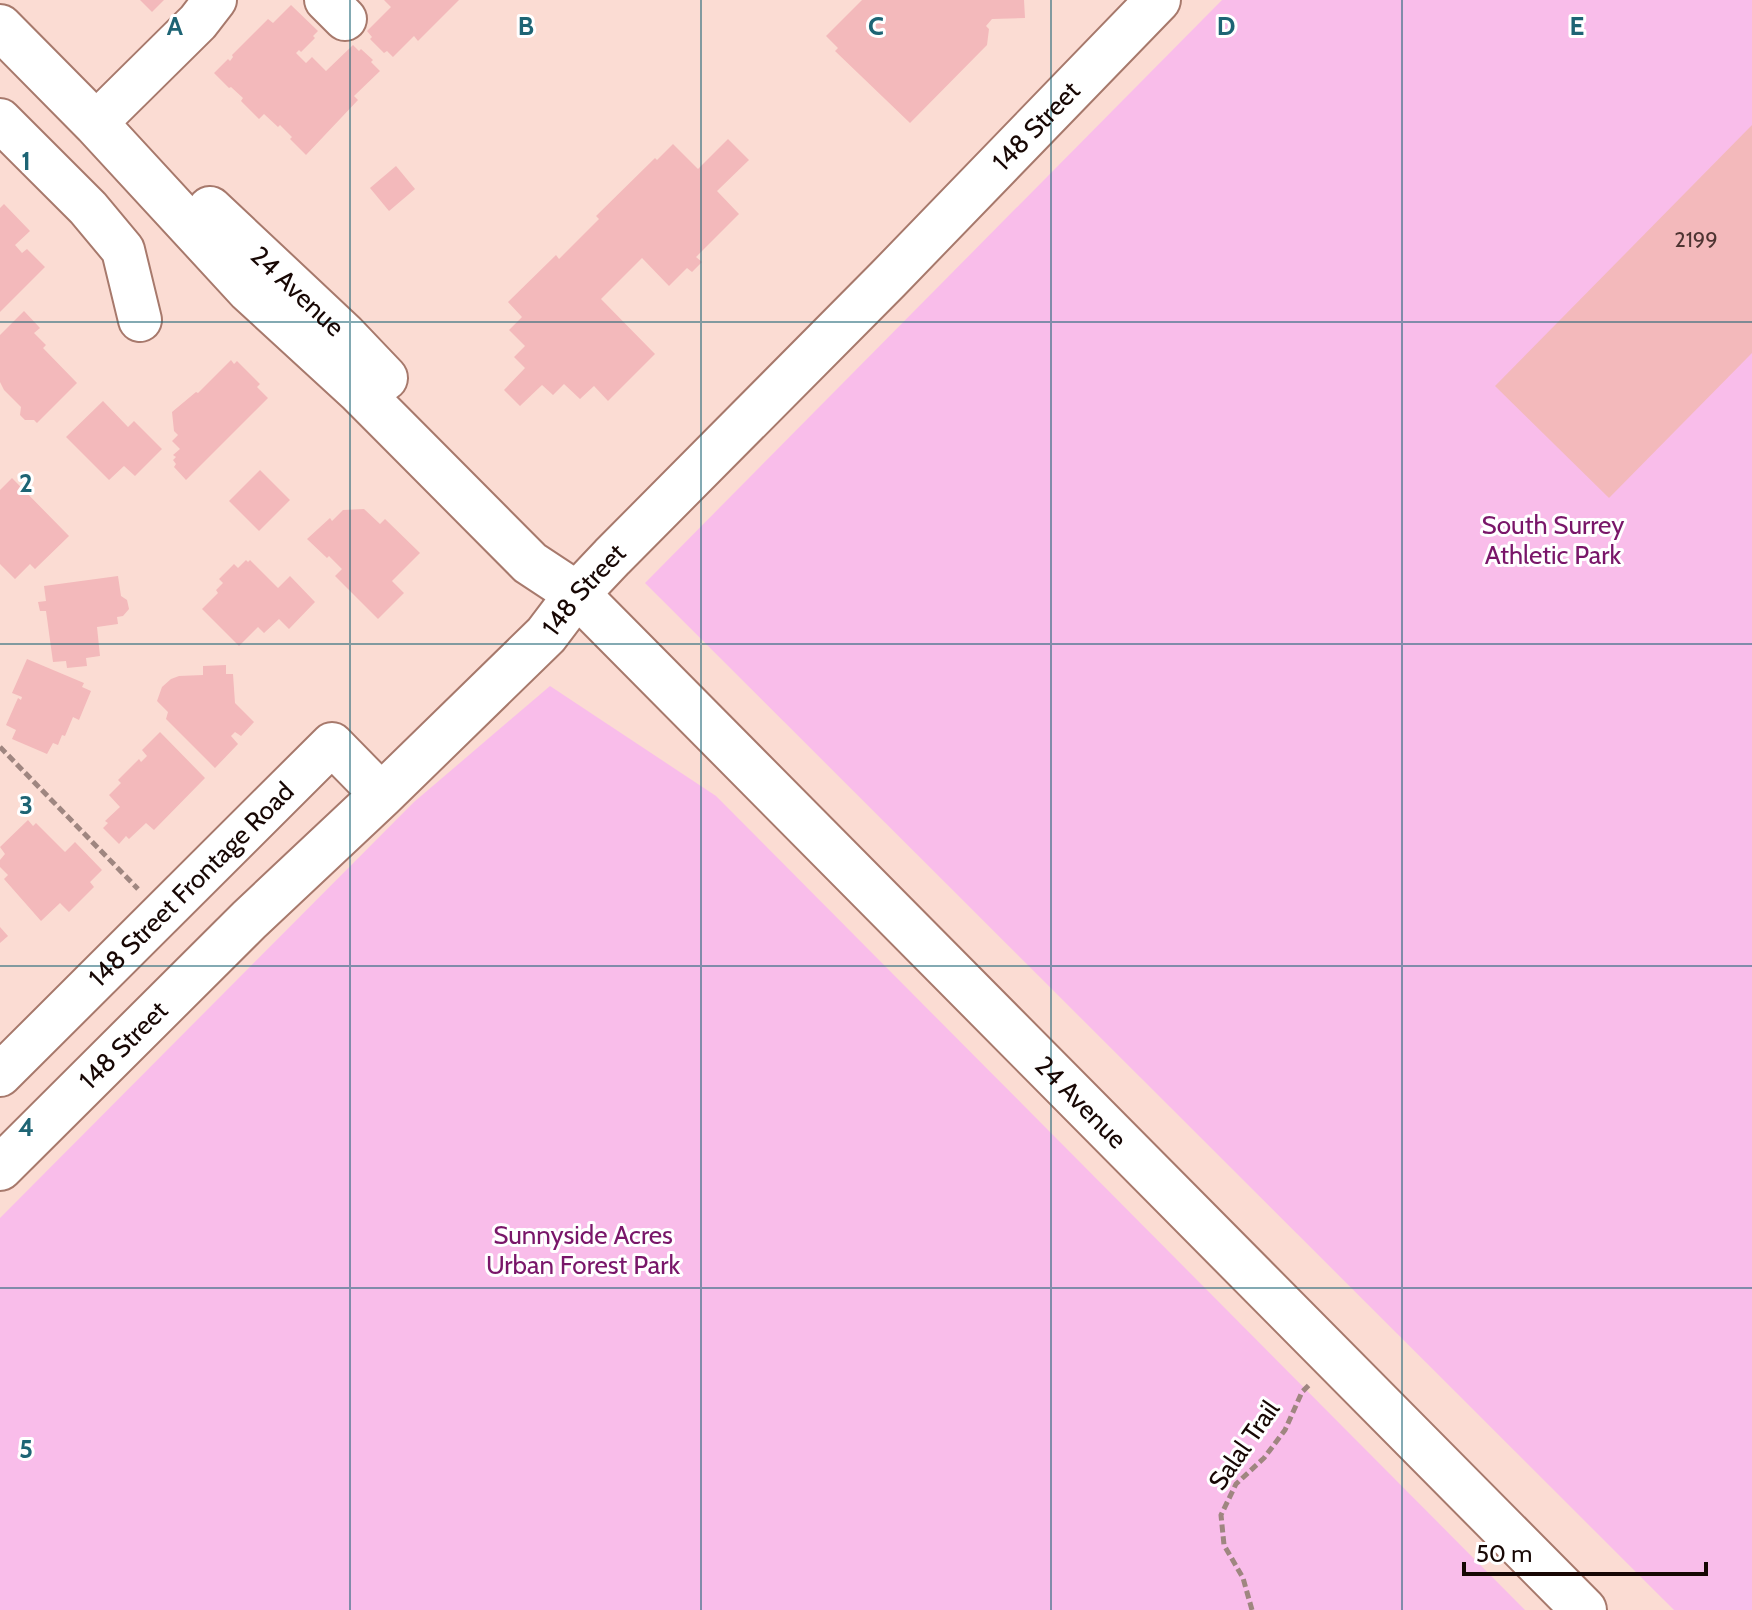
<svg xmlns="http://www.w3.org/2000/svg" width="1752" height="1610" font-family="Cabin,sans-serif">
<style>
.green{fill:#f9bdea}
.building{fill:#f3b9bb}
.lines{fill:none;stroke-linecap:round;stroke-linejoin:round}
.minor-casing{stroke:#a7796c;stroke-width:46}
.major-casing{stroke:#a7796c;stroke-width:48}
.path{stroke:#9f8680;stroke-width:5;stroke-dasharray:8 4;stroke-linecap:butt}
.minor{stroke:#fff;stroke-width:42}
.major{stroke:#fff;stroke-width:44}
.grid{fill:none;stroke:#1d6474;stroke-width:2;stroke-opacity:0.55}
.labels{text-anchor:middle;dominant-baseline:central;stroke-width:6;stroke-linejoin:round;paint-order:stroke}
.number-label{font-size:22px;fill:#4e3432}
.street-label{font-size:26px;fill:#170704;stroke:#fff}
.park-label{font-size:26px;fill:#791669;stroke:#fff}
.grid-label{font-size:26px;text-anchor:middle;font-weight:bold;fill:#1d6474;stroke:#fff;stroke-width:6;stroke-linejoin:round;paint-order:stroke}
</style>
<rect width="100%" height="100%" fill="#fbdcd3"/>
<g class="green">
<path d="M1222 0H1752V1610H1674L645 583Z"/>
<path d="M550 686 716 796 1525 1610H0V1218L414 802Z"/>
</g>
<g class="building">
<path d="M140 0H164L152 12Z"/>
<path d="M384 0H459L418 41 414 36 393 57 387 51 384 53 370 39 372 37 367 31 391 7Z"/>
<path d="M862 0H1024L1025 18 992 19 986 26 989 29 987 45 910 123 835 51 838 48 826 36Z"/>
<path d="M291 5 318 31 313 36 315 38 301 52 299 50 296 53 306 63 312 57 326 71 353 45 359 51 361 49 373 60 371 62 380 71 354 96 358 100 306 155 290 139 292 137 280 125 278 127 264 114 259 119 241 101 243 98 231 87 229 88 214 73 228 59 230 61 233 57 232 55 268 19 273 23Z"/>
<path d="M1752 125V353L1609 498 1495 386Z"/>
<path d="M728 139 749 160 717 191 739 214 696 257 702 262 692 272 687 268 669 286 642 258 601 299 655 354 608 401 594 386 580 399 564 384 553 395 542 385 520 406 504 390 525 368 514 357 525 346 509 330 522 317 508 302 556 255 559 259 599 219 596 216 655 158 657 160 673 144 698 169Z"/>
<path d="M396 166 415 189 389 211 370 188Z"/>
<path d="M4 204 30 231 15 245 22 253 27 249 45 267 0 312V208Z"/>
<path d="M24 311 40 328 34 333 46 345 43 348 77 383 37 423 34 420H25L20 415 21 407 4 390 0 382V335Z"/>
<path d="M231 360 234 364 237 361 260 384 257 387 268 398 186 480 174 467 176 464 173 460 176 457 173 455 180 449 172 441 178 435 174 431 172 412 196 392 198 393Z"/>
<path d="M103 401 128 427 134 421 162 449 135 476 124 466 109 480 66 437Z"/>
<path d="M260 470 290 500 259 531 229 501Z"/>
<path d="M12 478 69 536 35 569 30 564 15 579 0 564V490Z"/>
<path d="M364 509 380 524 385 519 420 553 392 581 404 593 378 619 335 576 342 569 329 556 327 558 307 539 330 518 332 521 343 510Z"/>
<path d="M246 560 248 562 250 560 278 588 290 576 315 602 289 629 279 619 264 633 258 627 239 646 202 609 218 593 216 590 223 583 219 579 234 564 238 568Z"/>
<path d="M118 576 121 596 127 600 129 609 123 616 117 617 118 624 97 627 100 656 86 658 87 666 67 668 66 661 53 662 46 611H40L38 602 46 601 44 586Z"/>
<path d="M27 659 84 683 82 687 91 691 79 720 73 717 65 736 62 735 58 745 53 743 47 754 12 739 16 730 6 725 18 698 21 700 22 697 12 693Z"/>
<path d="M226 665V674H233L235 703 254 722 241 736 235 732 231 736 238 744 215 768 166 719 168 712 157 701 162 687 171 679 179 676 203 675V666Z"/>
<path d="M160 732 205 778 154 830 146 823 129 839 126 836 119 844 103 828 108 823 105 821 120 807 109 795 121 783 118 780 139 759 141 762 147 756 142 750Z"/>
<path d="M28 820 33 826 36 823 65 852 75 842 102 870 90 882 94 887 69 912 60 903 41 921 4 879 8 875 0 867V860L5 854 0 847Z"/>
<path d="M0 927 8 936 0 943Z"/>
</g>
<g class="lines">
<defs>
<g id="minor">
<path d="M326 0 345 19"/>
<path d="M108 111 198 22 215 0"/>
<path d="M0 120 88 208 123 250 140 320"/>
<path id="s1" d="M0 1075 332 744 382 795"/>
</g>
<g id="major">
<path id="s2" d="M0 27 96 124 249 290 359 391 530 563 577 594 1584 1610"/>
<path id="s3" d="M210 209 344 335 385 378"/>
<path id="s4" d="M0 1168 249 920 382 795 546 635 577 594 612 557 888 279 1158 0"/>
</g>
</defs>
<use href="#minor" class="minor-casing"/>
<use href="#major" class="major-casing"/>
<g class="path">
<path d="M0 747 138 889"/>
<path d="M1252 1610 1243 1578 1224 1545 1221 1515 1236 1484 1264 1458 1285 1430 1302 1392 1309 1385"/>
</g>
<use href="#minor" class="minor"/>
<use href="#major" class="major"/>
</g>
<path class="grid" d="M350 0V1610M701 0V1610M1051 0V1610M1402 0V1610M0 322H1752M0 644H1752M0 966H1752M0 1288H1752"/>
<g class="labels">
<g class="number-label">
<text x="1696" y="239">2199</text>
</g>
<g class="street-label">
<text stroke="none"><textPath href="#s4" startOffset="1470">148 Street</textPath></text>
<text stroke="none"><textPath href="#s3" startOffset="120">24 Avenue</textPath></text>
<text stroke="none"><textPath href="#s4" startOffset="822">148 Street</textPath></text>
<text stroke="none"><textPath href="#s1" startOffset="270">148 Street Frontage Road</textPath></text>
<text stroke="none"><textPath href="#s4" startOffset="174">148 Street</textPath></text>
<text stroke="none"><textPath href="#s2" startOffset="1526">24 Avenue</textPath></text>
<text transform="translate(1244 1445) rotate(-55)">Salal Trail</text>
</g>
<g class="park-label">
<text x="1553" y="525">South Surrey<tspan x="1553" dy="30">Athletic Park</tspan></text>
<text x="583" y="1235">Sunnyside Acres<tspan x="583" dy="30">Urban Forest Park</tspan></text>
</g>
</g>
<g class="grid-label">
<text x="175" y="35">A</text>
<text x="526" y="35">B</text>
<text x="876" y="35">C</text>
<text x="1226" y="35">D</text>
<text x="1577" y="35">E</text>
<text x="26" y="170">1</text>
<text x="26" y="492">2</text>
<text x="26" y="814">3</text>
<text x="26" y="1136">4</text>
<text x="26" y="1458">5</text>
</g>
<path d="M1464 1562v12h242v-12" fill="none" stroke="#170704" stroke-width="4"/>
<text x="1476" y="1562" font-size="24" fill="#170704" stroke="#ffffff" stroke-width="6" paint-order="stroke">50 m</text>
</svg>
